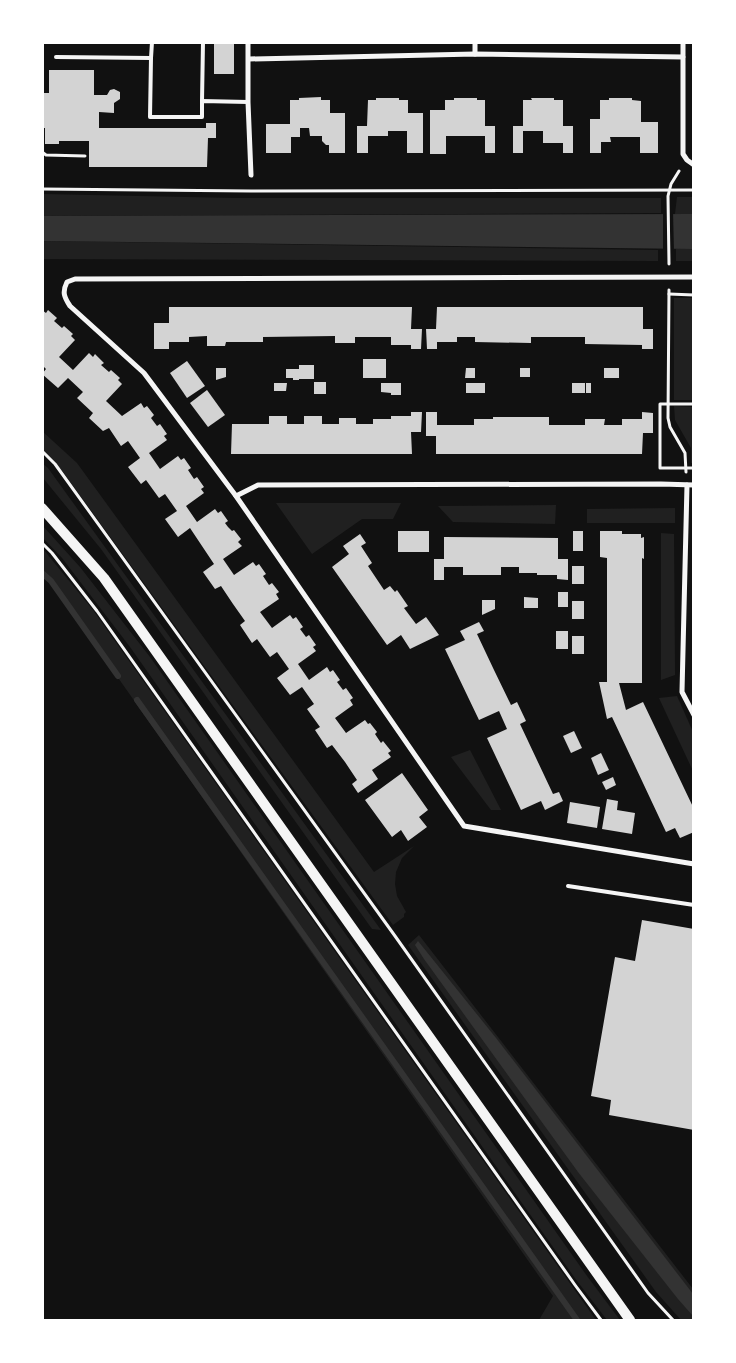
<svg xmlns="http://www.w3.org/2000/svg" width="736" height="1363" font-family="'Open Sans',sans-serif">
<style>
.green{fill:#202020}
.water{fill:#333}
.pier{fill:#111}
.lines{fill:none;stroke-linecap:round;stroke-linejoin:round}
.stream{stroke:#333;stroke-width:6}
.building{fill:#d3d3d3}
.path{stroke:#f5f5f5;stroke-width:3}
.service{stroke:#f5f5f5;stroke-width:4}
.minor{stroke:#f5f5f5;stroke-width:5}
.secondary{stroke:#f5f5f5;stroke-width:10}
</style>
<rect width="100%" height="100%" fill="#111"/>
<g class="green">
<path d="M43 194 235 198H661V213L43 216Z"/>
<path d="M677 197H693V214H675Z"/>
<path d="M43 241 658 250V261L43 259Z"/>
<rect x="676" y="249" width="17" height="12"/>
<rect x="674" y="298" width="19" height="102"/>
<path d="M674 406 693 407V463H691V448L675 420Z"/>
<path d="M42 431 77 463 374 872 414 846 402 858 396 872 395 884 397 896 406 912 404 914V917L393 925 63 472 43 451Z"/>
<path d="M42 463 48 468 381 930 372 929 101 549 43 478Z"/>
<path d="M276 503H401L393 519H362L312 554Z"/>
<path d="M556 505 555 524 453 522 438 506Z"/>
<path d="M675 508V523H587V509Z"/>
<path d="M42 525 80 567 150 657 587 1276 620 1320H607L577 1281 130 647 62 558 43 538Z"/>
<path d="M661 533 674 534 675 675 661 680Z"/>
<path d="M43 549 93 610 596 1320H539L553 1296 57 591 43 575Z"/>
<path d="M677 696 693 732V771L659 698Z"/>
<path d="M470 750 501 810H491L451 757Z"/>
<path d="M419 935 693 1289V1320H681L656 1292 408 945Z"/>
</g>
<g class="water">
<path d="M694 214 693 249 43 241V216Z"/>
<path d="M418 941 496 1038 693 1294V1316L678 1299 578 1172 424 959 415 945Z"/>
</g>
<path class="pier" d="M663 211H673L674 252H663Z"/>
<g class="lines">
<g class="stream">
<path d="M42 573 51 581 118 676"/>
<path d="M137 700 577 1320"/>
</g>
</g>
<g class="building">
<rect x="214" y="42" width="20" height="32"/>
<path d="M49 70H94V95H107L110 90 114 89 120 92V99L114 103V113L99 112V128H206V123H216V138H208L207 167H89V141H59V144H45V128H42V93H49Z"/>
<path d="M321 97V100H330V113H345V153H329V145H326L322 141V136H310L309 128H300V137H291V153H266V124H290V100H299V98Z"/>
<path d="M376 98H399V100H408V113H423V153H407V131H388V136H368V153H357V126H367L368 100H376Z"/>
<path d="M454 98H477V100H485V126H495V153H485V136H446V154H430V110H445V100H454Z"/>
<path d="M531 98H554V100H563V126H573V153H563V143H543V131H523V153H513V126H523V100H532Z"/>
<path d="M609 98H632V100L641 101V122H658V153H640V137H610L611 142H601V153H590V119H600V100H609Z"/>
<path d="M169 307H412L411 329H422L421 349H411V345H391V337H355V343H335V336L263 337V342H226L225 346H207V336L189 337V342H169V349H154V323H169Z"/>
<path d="M437 307H643V329H653V349H642V345L585 344V337H531V343L475 342V337H457V342H437V349H427L426 329H436Z"/>
<path d="M42 310 46 313 48 310 57 318 54 321 62 328 64 326 73 334 71 336 75 340 59 357 73 370 89 353 93 357 95 354 104 363 101 365 109 372 111 370 120 378 118 380 122 384 106 401 122 416 141 403 144 408 147 406 154 415 151 418 157 426 160 424 167 434 164 436 167 440 149 453 160 469 178 456 181 460 184 458 191 468 188 470 194 479 197 477 204 487 201 489 204 493 186 506 197 522 215 509 218 513 221 511 228 521 225 523 228 527 232 531 234 530 241 539 238 542 242 546 223 559 234 575 253 562 256 566 259 564 266 574 263 576 269 585 272 583 279 592 276 594 279 599 260 612 272 628 290 615 293 619 296 617 303 627 300 629 306 637 309 635 316 645 313 647 316 651 298 664 309 680 327 667 330 672 333 670 340 680 337 682 343 690 346 688 353 698 350 700 353 705 335 718 346 733 365 720 368 724 370 723 377 732 375 734 381 743 383 741 391 751 388 753 391 757 372 770 378 779 358 793 352 784 357 780 345 762 332 745 327 748 315 730 320 727 307 709 314 704 302 687 290 695 277 678 289 669 277 652 270 657 257 639 252 643 240 625 245 621 233 604 221 586 215 589 203 572 214 564 190 528 178 537 165 519 177 511 165 494 159 498 146 480 141 484 128 467 140 458 128 441 121 446 109 428 103 431 89 418 93 413 77 398 83 392 68 378 58 388 42 374 46 369 42 365Z"/>
<rect x="363" y="359" width="23" height="19"/>
<path d="M187 361 205 386 187 398 170 373Z"/>
<path d="M299 365H314V379H299V380H293V378H286V369H299Z"/>
<path d="M216 368H226V377L216 380Z"/>
<path d="M466 368H475V378H465Z"/>
<rect x="520" y="368" width="10" height="9"/>
<rect x="604" y="368" width="15" height="10"/>
<rect x="314" y="382" width="12" height="12"/>
<path d="M274 383H287L286 391H274Z"/>
<path d="M381 383H401V395H391V393L381 392Z"/>
<rect x="466" y="383" width="19" height="10"/>
<rect x="572" y="383" width="13" height="10"/>
<rect x="586" y="383" width="5" height="10"/>
<path d="M207 390 225 415 208 427 190 403Z"/>
<path d="M411 412H422L421 432H411L412 454H231L232 424H269V416H287V424H304V416H322V424H339V418H356V424H373V419H391V416H411Z"/>
<path d="M426 412H437V425H474V419H493V417H549V425H585V419H605L604 425H622V419H642V412L653 413V433H643L642 454H436V436H426Z"/>
<rect x="398" y="531" width="31" height="21"/>
<rect x="573" y="531" width="10" height="20"/>
<path d="M600 531H622V534H641V538L644 537V559L642 558V683H619L626 710 643 702 694 809V832L680 838 675 828 666 832 612 717 607 719 599 682H607V558L600 557Z"/>
<path d="M360 534 366 543 361 546 372 563 368 566 384 590 390 586 395 592 397 590 408 606 404 608 416 624 426 617 439 635 410 649 401 635 387 645 332 567 349 554 343 546Z"/>
<path d="M444 537 558 538V559H568V580L557 579V575H537V573H519V567H501V575H463V567H444V580H434V559H444Z"/>
<rect x="572" y="566" width="12" height="18"/>
<rect x="558" y="592" width="10" height="15"/>
<path d="M524 597 538 598V608H524Z"/>
<path d="M482 600H495V609L482 615Z"/>
<rect x="572" y="601" width="12" height="18"/>
<path d="M479 622 484 631 477 634 494 670 511 705 517 702 526 721 520 724 553 794 559 792 563 801 545 810 541 801 521 810 487 738 507 729 499 711 479 720 445 649 465 640 460 631Z"/>
<rect x="556" y="631" width="12" height="18"/>
<rect x="572" y="636" width="12" height="18"/>
<path d="M574 731 582 748 571 753 563 736Z"/>
<path d="M601 753 609 770 598 775 591 758Z"/>
<path d="M402 773 428 810 419 817 427 827 408 841 401 830 392 837 365 800Z"/>
<path d="M613 777 616 785 606 790 602 782Z"/>
<path d="M607 799 618 801 617 810 635 813 632 834 602 829Z"/>
<path d="M570 802 600 807 597 828 567 823Z"/>
<path d="M642 920 694 929V1130L609 1115 611 1100 591 1096 615 957 635 961Z"/>
</g>
<g class="lines">
<g class="path">
<path d="M42 152 46 155 85 156"/>
<path d="M42 189 251 191 694 190"/>
<path d="M669 264 668 196 671 184 679 171"/>
<path d="M669 290 668 418 670 427 685 453 686 472"/>
<path d="M669 294 694 295"/>
<path d="M694 404H660V468H694"/>
<path d="M42 451 55 464 395 936 648 1293 673 1320"/>
<path d="M42 543 52 553 97 611 575 1285 601 1320"/>
</g>
<g class="service">
<path d="M56 57 151 58 150 117H202V101L248 102"/>
<path d="M151 58 152 42"/>
<path d="M202 101 203 42"/>
<path d="M568 886 694 905"/>
</g>
<g class="minor">
<path d="M248 42V102L251 175"/>
<path d="M475 42V54"/>
<path d="M683 42V154L687 160 694 165"/>
<path d="M249 59 475 54 683 57"/>
<path d="M694 277 75 279 67 282C62 292 64 297 70 306L144 373 236 496 464 826 694 864"/>
<path d="M687 485 682 692 694 715"/>
<path d="M236 496 258 485 661 484 694 485"/>
</g>
<path class="secondary" d="M42 508 104 578 630 1320"/>
</g>
<rect width="736" height="1363" fill="none" stroke="#ffffff" stroke-width="88"/>
</svg>
